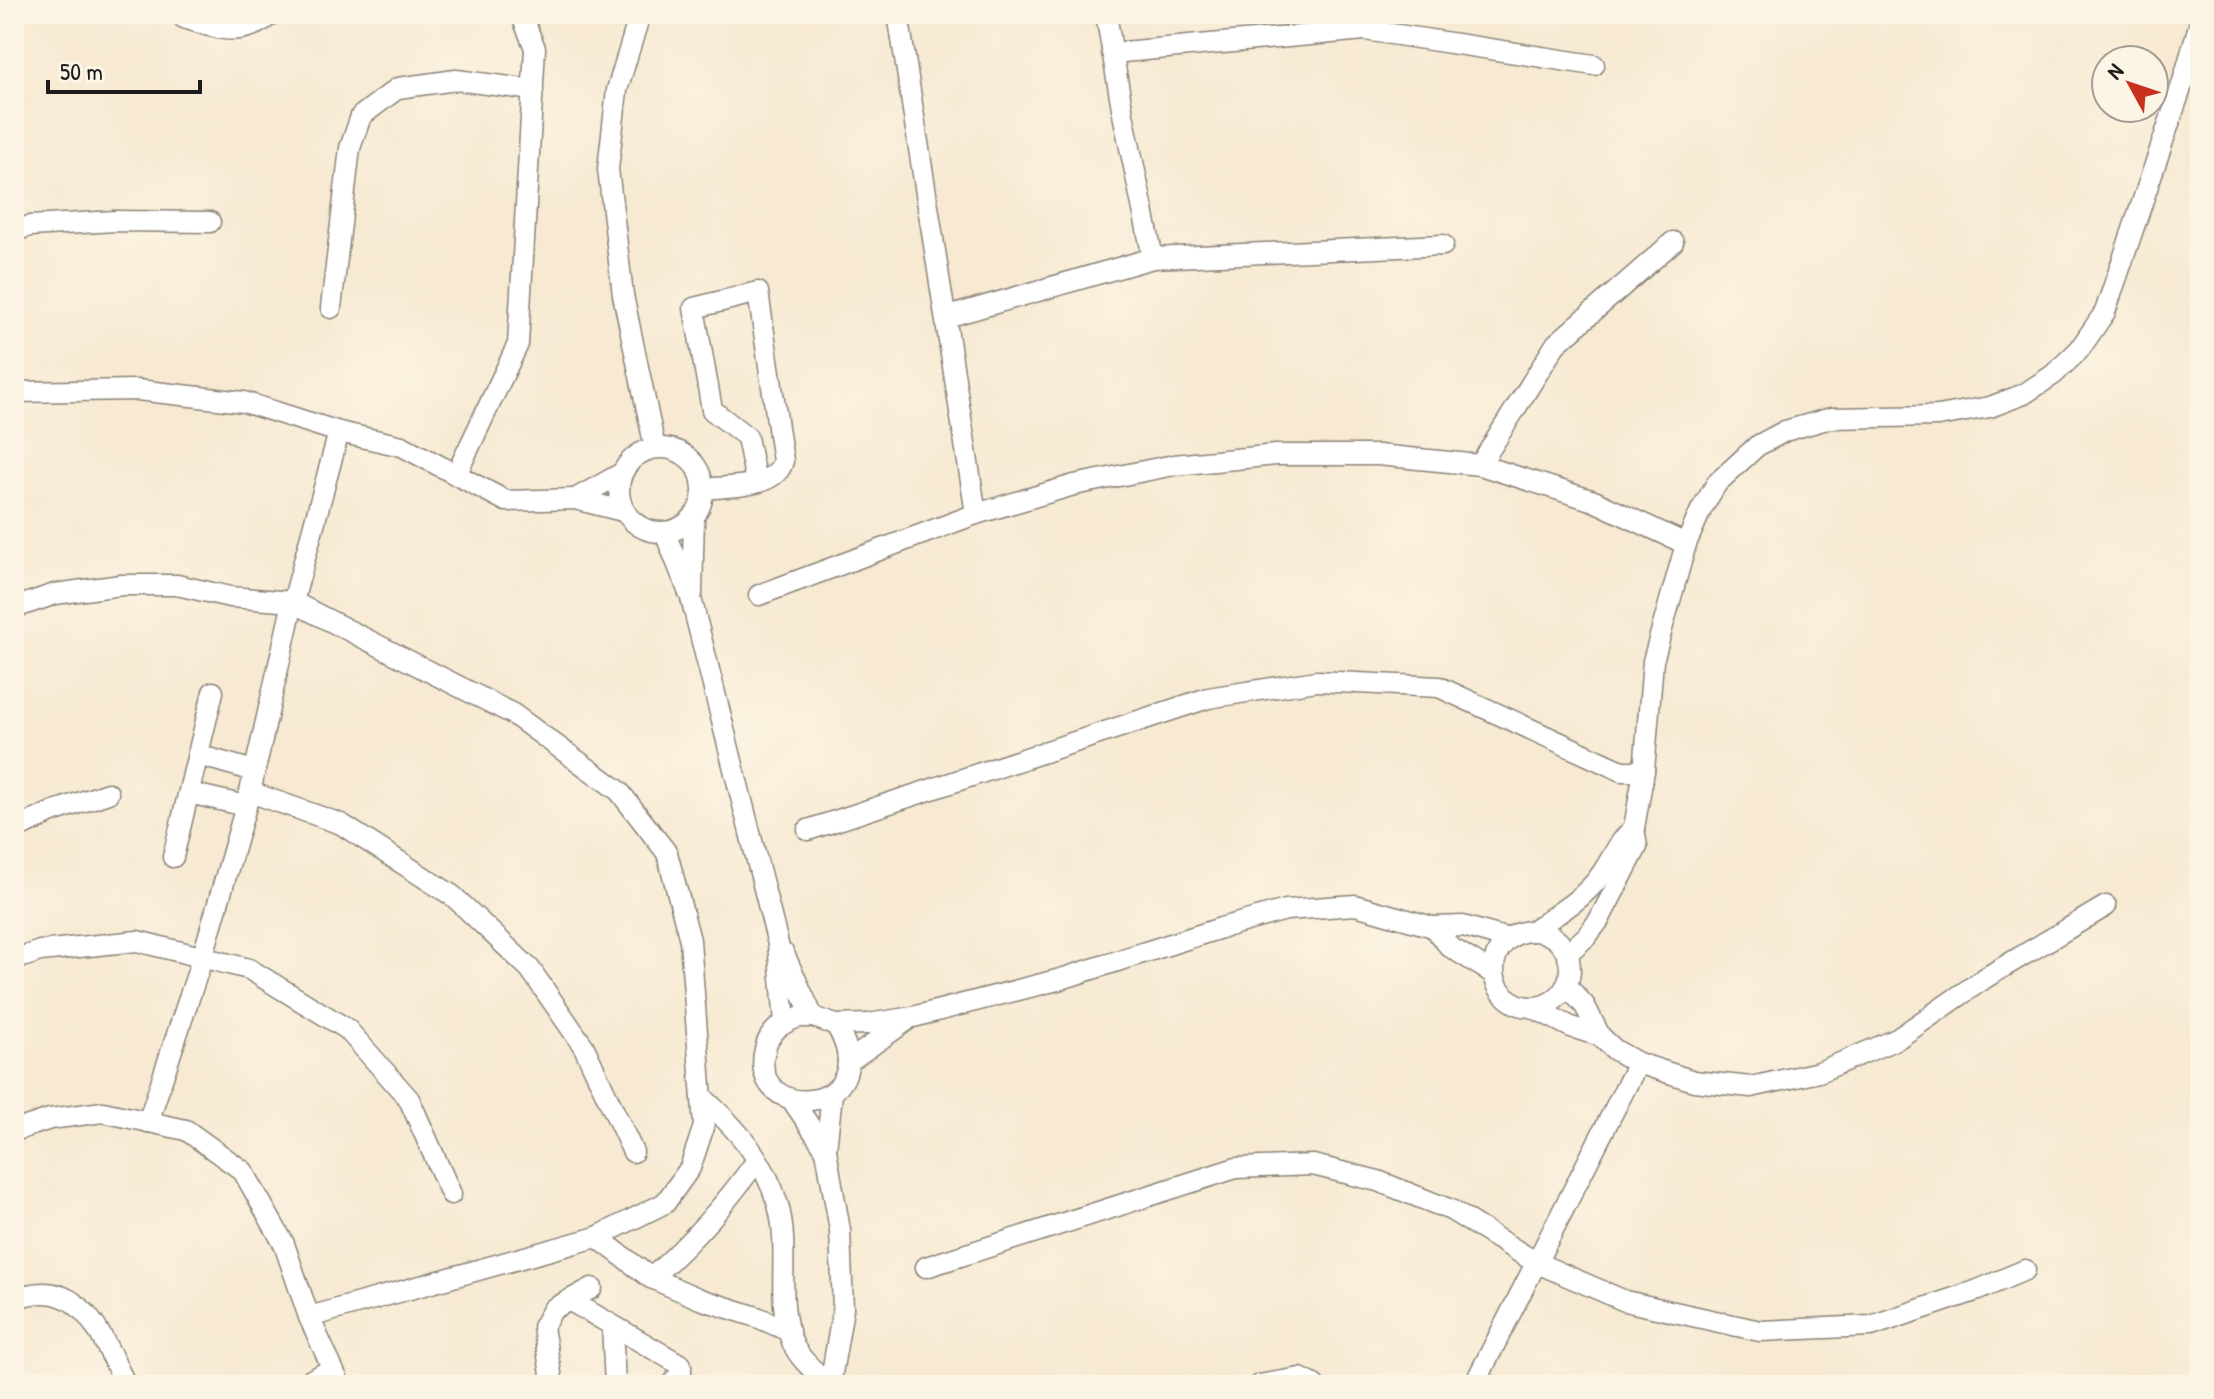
<svg xmlns="http://www.w3.org/2000/svg" width="2214" height="1399" font-family="'Patrick Hand',sans-serif">
<style>
.lines{fill:none;stroke-linecap:round;stroke-linejoin:round}
.minor-casing{stroke:#8a8277;stroke-width:23}
.minor{stroke:#fff;stroke-width:20}
</style>
<rect width="100%" height="100%" fill="#fcf5e5"/>
<filter id="ink" filterUnits="userSpaceOnUse"><feTurbulence type="fractalNoise" baseFrequency=".0125" numOctaves="2"/><feDisplacementMap in="SourceGraphic" scale="16" xChannelSelector="R" yChannelSelector="G"/><feConvolveMatrix kernelMatrix="1 2 1 2 8 2 1 2 1" color-interpolation-filters="sRGB"/></filter>
<filter id="wash" filterUnits="userSpaceOnUse"><feTurbulence type="fractalNoise" baseFrequency=".006" numOctaves="4" result="noise"/><feDisplacementMap in="SourceGraphic" scale="32" xChannelSelector="R" yChannelSelector="G"/><feGaussianBlur stdDeviation="1.8" result="paint"/><feColorMatrix in="noise" values="0 0 0 0 0 0 0 0 0 0 0 0 0 0 0 0 0 1.4 0 .05"/><feComposite in="paint" operator="in"/></filter>
<g filter="url(#wash)">
<rect width="100%" height="100%" fill="#f7e9d2"/>
</g>
<g filter="url(#ink)">
<g class="lines">
<defs>
<g id="minor">
<path d="M183 14 184 18C218 29 241 39 272 14"/>
<path d="M640 14 617 90 608 169 623 295 655 448"/>
<path d="M898 14 976 514"/>
<path d="M1106 14 1123 114 1153 258"/>
<path d="M1112 53 1365 30 1594 65"/>
<path d="M14 231 30 226 115 221 210 222"/>
<path d="M331 308 350 148 361 116 398 88 456 80 533 90"/>
<path d="M947 317 1153 258 1443 245"/>
<path d="M14 392 137 390 244 402 339 432 402 446 506 501 575 499 623 511"/>
<circle cx="661" cy="490" r="42"/>
<path d="M1480 465 1556 344 1673 242"/>
<path d="M456 475 518 344 535 48 521 14"/>
<path d="M704 489C727 486 776 489 783 461L758 292 694 308 712 410 747 437 756 482"/>
<path d="M575 499 622 473"/>
<path d="M665 533 691 598 778 944 785 1022"/>
<path d="M692 594 694 517"/>
<path d="M759 595 976 514 1074 485 1174 465 1276 455H1378L1480 465 1594 501 1686 544"/>
<path d="M14 608 55 594 121 585H177L230 597 293 602 513 714 619 791 667 853 690 940 704 1126 690 1168 665 1203 597 1237 309 1317"/>
<path d="M198 755 254 771"/>
<path d="M250 792 341 824 453 896 530 969 584 1047 633 1152"/>
<path d="M189 793 246 806"/>
<path d="M14 830 52 812 108 793"/>
<path d="M808 830 1208 698 1317 681 1439 687 1622 771H1644"/>
<path d="M173 857 213 692"/>
<path d="M1433 927 1450 947 1494 974"/>
<circle cx="1532" cy="969" r="38"/>
<path d="M1532 931C1555 915 1580 901 1597 880 1613 860 1614 846 1634 828"/>
<path d="M1568 953 1587 936 1599 920 1637 847 1634 828 1644 771 1653 661 1686 544 1701 510 1717 483 1757 446 1785 431 1831 418 1938 416 1990 407 2024 394 2053 375 2079 350 2105 312 2182 85 2200 22"/>
<path d="M784 954 813 1017"/>
<path d="M14 960 40 951 137 941 249 969 347 1029 409 1099 451 1194"/>
<path d="M1567 986 1585 1006 1600 1036 1615 1050 1638 1063 1694 1081 1751 1087 1819 1072 1897 1039 1985 978 2106 906"/>
<path d="M1534 1008 1571 1027 1600 1036"/>
<path d="M799 1017H813L836 1025C889 1114 746 1127 765 1049 769 1031 782 1023 799 1017Z"/>
<path d="M836 1025 868 1024 913 1017 1061 979 1221 928 1286 910 1355 905 1433 927 1463 926 1509 939"/>
<path d="M848 1062 906 1021"/>
<path d="M702 1097C737 1129 764 1158 778 1205 791 1251 774 1300 793 1344 800 1360 817 1373 829 1385"/>
<path d="M792 1100 826 1150"/>
<path d="M148 1122 202 959 250 792 293 602 339 432"/>
<path d="M14 1131 50 1119 103 1112 186 1130 243 1171 284 1244 309 1317 340 1385"/>
<path d="M597 1237 651 1278 700 1299 757 1317 789 1331"/>
<path d="M926 1267 1236 1168 1313 1165 1378 1181 1451 1210 1535 1262 1625 1301 1760 1331 1871 1326 1978 1290 2025 1270"/>
<path d="M651 1278C692 1242 726 1204 757 1160"/>
<path d="M14 1299C82 1273 101 1337 126 1385"/>
<path d="M569 1300 681 1365V1373L672 1385"/>
<path d="M612 1325 615 1385"/>
<path d="M301 1385 331 1370"/>
<path d="M553 1385 543 1327 553 1309 592 1288"/>
<path d="M830 1385 843 1309 840 1230 826 1150 832 1094"/>
<path d="M1259 1385 1300 1378 1314 1385"/>
<path d="M1474 1385 1638 1063"/>
</g>
</defs>
<use href="#minor" class="minor-casing"/>
<use href="#minor" class="minor"/>
</g>
</g>
<rect width="2214" height="1399" fill="none" stroke="#fcf5e5" stroke-width="48"/>
<g transform="translate(2130 84) rotate(310)"><circle r="38" fill="#fcf5e5" stroke="#a29e95" stroke-width="2"/>
<path d="M0-6L14 30L0 20L-14 30Z" fill="#c8321e"/>
<text y="-12" font-size="22" font-weight="bold" text-anchor="middle" fill="#1c1c1c">N</text>
</g>
<path d="M48 80v12h152v-12" fill="none" stroke="#1c1c1c" stroke-width="4"/>
<text x="60" y="80" font-size="24" fill="#1c1c1c" stroke="#fcf5e5" stroke-width="6" paint-order="stroke">50 m</text>
</svg>
